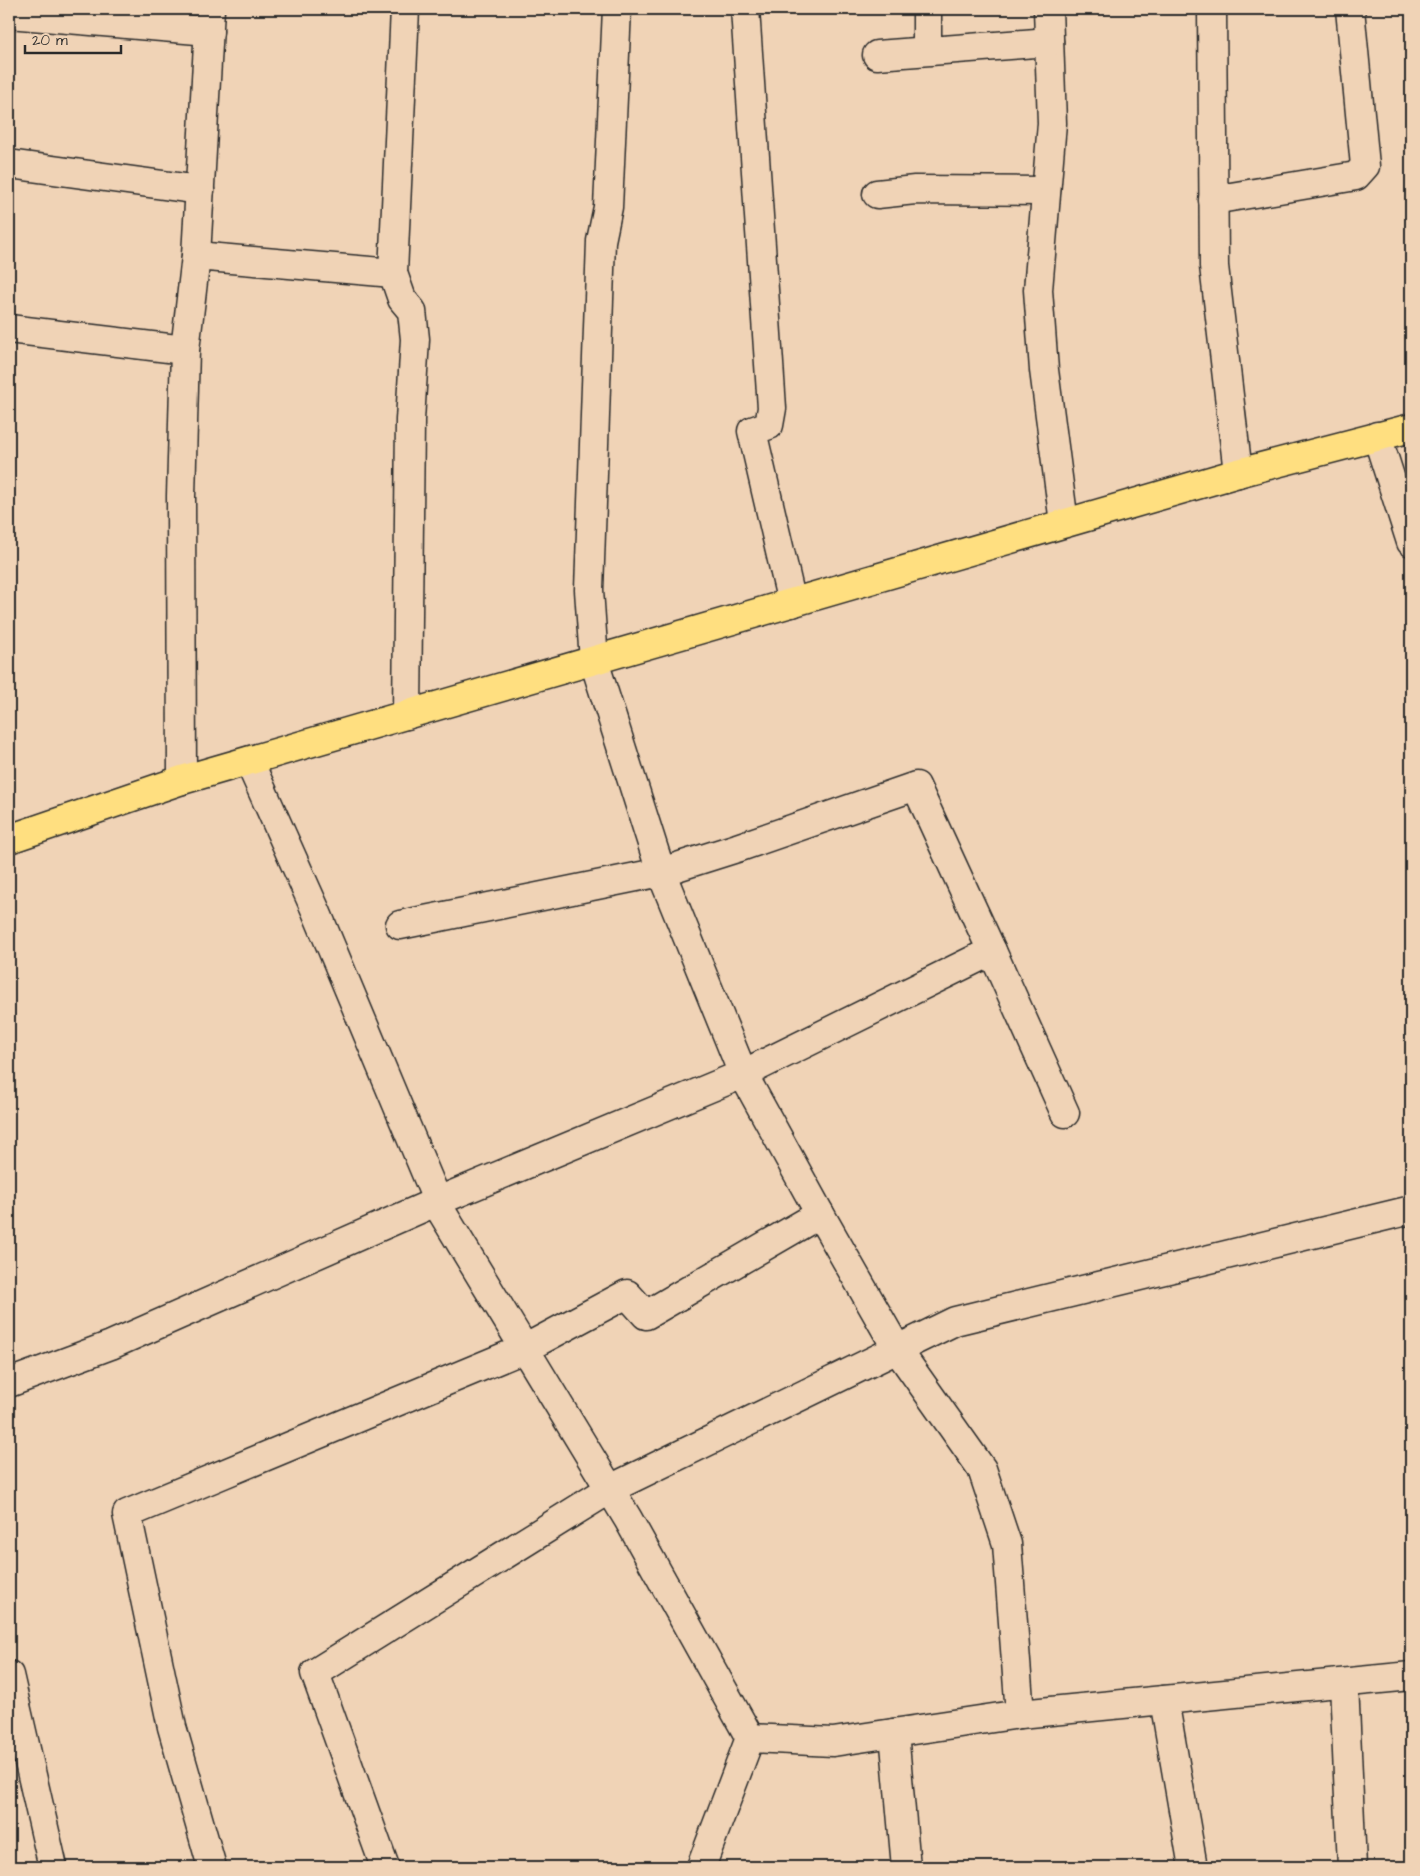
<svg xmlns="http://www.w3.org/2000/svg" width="1420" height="1876" font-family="'Architects Daughter',sans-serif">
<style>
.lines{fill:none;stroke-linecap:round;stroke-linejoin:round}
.street-casing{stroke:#2b2b2b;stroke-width:31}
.primary-casing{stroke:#2b2b2b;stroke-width:31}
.street{stroke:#f0d3b6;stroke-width:28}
.primary{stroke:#ffdf80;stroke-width:28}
</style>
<rect width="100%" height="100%" fill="#f0d3b6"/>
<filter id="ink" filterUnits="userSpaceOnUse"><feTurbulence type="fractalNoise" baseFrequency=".02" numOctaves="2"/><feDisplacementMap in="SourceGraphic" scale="10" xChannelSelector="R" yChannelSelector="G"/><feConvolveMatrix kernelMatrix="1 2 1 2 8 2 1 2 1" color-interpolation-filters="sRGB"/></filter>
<g filter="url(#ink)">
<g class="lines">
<defs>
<g id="street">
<path d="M405 9 393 273 402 299 412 311 415 339 410 420 407 715"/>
<path d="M617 9 608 207 601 241 589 590 594 661 661 872 743 1074 820 1214"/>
<path d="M745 9 772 408 769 425 752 431 792 603"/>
<path d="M927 9V50"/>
<path d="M1048 9 1052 123 1038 290 1044 370 1064 523"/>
<path d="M1212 9 1214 266 1238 473"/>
<path d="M9 14 209 31"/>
<path d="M877 55 1049 42"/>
<path d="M9 164 200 190"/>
<path d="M877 194 915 190 1046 191"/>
<path d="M1213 200 1356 176 1365 166 1350 9"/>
<path d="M196 256 393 273"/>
<path d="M9 329 185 350"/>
<path d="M1377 436 1411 542"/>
<path d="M182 780 181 496 185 350 196 256 210 9"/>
<path d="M400 925 661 872 737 848 916 786 992 951"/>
<path d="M9 1383 111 1345 438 1201 743 1074 992 951 1065 1113"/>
<path d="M9 1675 53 1867"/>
<path d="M1344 1683 1352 1867"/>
<path d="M1164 1700 1193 1867"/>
<path d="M1020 1714 1411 1676"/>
<path d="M894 1733 906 1867"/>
<path d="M212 1867 172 1727 127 1514 526 1348 627 1294 646 1315 820 1214 897 1349 982 1469 1007 1544 1020 1714 833 1742 750 1738 628 1519 443 1214 316 911 249 761"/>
<path d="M385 1867 315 1673 610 1489 955 1321 1411 1210"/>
<path d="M701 1867 750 1738"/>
</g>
<path id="primary" d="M9 839 182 780 1238 473 1411 428"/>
</defs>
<use href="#street" class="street-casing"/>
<use href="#primary" class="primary-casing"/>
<use href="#street" class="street"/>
<use href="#primary" class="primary"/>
</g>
</g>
<rect width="1420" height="1876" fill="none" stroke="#f0d3b6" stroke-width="30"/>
<rect x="15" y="15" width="1390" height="1846" fill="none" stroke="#2b2b2b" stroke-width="2" filter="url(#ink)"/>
<path d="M25 45v8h96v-8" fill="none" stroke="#2b2b2b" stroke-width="2.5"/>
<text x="32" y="45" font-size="15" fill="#2b2b2b" stroke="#f0d3b6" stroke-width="4" paint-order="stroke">20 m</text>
</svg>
